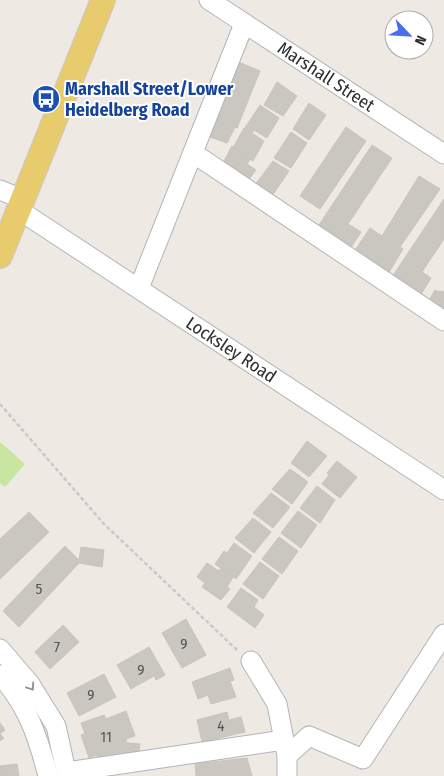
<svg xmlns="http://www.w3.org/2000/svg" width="444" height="776" font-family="'Fira Sans Condensed',sans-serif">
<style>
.pitch{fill:#c8e69f}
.building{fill:#cac7c0;stroke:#cac4bb}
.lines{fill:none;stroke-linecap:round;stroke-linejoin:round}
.minor-casing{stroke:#b2b4bd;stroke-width:21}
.major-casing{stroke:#c9c9c9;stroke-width:26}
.path{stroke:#c9c9c9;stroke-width:2.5;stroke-dasharray:4 2.5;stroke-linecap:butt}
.minor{stroke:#fff;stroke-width:19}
.major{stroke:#e8cb6d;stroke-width:24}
.oneway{stroke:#969696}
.labels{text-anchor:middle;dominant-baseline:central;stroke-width:4;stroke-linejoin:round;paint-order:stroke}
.number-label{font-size:15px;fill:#555452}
.street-label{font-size:18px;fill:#2e2e2e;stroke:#fff}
.transit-label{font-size:18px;font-weight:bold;fill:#164399;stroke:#fff;text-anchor:start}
</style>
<rect width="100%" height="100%" fill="#eee9e2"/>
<path class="pitch" d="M0 442 25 464 5 487 0 483Z"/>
<g class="building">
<path d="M236 61 260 71 237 128 235 127 227 143 207 136Z"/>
<path d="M277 82 297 96 283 116 264 105Z"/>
<path d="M309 103 326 115 309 140 293 129Z"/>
<path d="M260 105 279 118 267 138 254 130 252 133 245 128Z"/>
<path d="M346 127 366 141 320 209 300 196Z"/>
<path d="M244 128 264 141 253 161 233 148Z"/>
<path d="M291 132 307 143 291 168 274 158Z"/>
<path d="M372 145 392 158 348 224 361 232 350 249 317 228Z"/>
<path d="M232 146 250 159 247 164 256 170 247 182 222 165Z"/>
<path d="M273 161 289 171 272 196 255 185Z"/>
<path d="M419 176 440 189 400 247 403 249 388 274 354 252 370 228 382 236Z"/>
<path d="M444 199V239L422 272 431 278 420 296 392 277Z"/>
<path d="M435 290 439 292 432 303 429 300Z"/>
<path d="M439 291 444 292V310L432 303Z"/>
<path d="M307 441 327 456 309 477 291 463Z"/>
<path d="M337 461 357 477 340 498 322 484 329 475 327 473Z"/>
<path d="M290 469 308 482 292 504 272 489Z"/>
<path d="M317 486 335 500 320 523 300 508Z"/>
<path d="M271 493 290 507 273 528 253 513Z"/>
<path d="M298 511 317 525 301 548 281 533Z"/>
<path d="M29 512 49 532 0 579V539Z"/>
<path d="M253 518 271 532 254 553 235 538Z"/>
<path d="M279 537 298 551 282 574 262 559Z"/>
<path d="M234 543 252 556 236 579 215 564 224 551 227 553Z"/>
<path d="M65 546 79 560 81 547 104 550 102 567 79 563 19 627 3 611Z"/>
<path d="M260 562 279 576 263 599 243 584Z"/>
<path d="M207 563 219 571 221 568 233 577 227 587 230 589 221 600 202 587 205 583 197 577Z"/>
<path d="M241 588 258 600 254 607 264 615 255 628 227 607Z"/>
<path d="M186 619 206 655 182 668 162 633Z"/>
<path d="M63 625 79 642 50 669 35 652Z"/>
<path d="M149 647 165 675 156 680 154 676 131 689 117 665Z"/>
<path d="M230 668 234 680 230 681 236 697 211 704 208 695 198 699 192 682Z"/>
<path d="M104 674 116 697 79 716 67 693Z"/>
<path d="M126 711 135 736 126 739 127 743 140 744 138 758 125 756 123 752 99 761 97 755 89 758 81 735 85 734 81 723 104 715 106 719Z"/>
<path d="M227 712 229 720 241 717 245 732 202 742 197 720Z"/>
<path d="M0 723 5 730 0 734 4 738 0 741Z"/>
<path d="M247 758 252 776H196L195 764Z"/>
<path d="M17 764 19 776H0V766Z"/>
</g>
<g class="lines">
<defs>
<g id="minor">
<path id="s1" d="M209 0 444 154"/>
<path d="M193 153 444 321"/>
<path d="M0 190 22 199"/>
<path id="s2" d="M19 210 444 490"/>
<path d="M139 288 244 24"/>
<path d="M0 649 30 684 56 726 67 776"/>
<path d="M251 661 277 704 287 756V776"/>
<path d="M0 675C28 706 38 737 48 776"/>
<path d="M287 756 309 736 363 759 444 634"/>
<path d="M67 772 284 740"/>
</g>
<path id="major" d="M0 256 103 0"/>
</defs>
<use href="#minor" class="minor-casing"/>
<use href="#major" class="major-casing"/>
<path class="path" d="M0 404 104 524 238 651"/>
<use href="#minor" class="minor"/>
<use href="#major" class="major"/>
</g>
<defs><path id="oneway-chevron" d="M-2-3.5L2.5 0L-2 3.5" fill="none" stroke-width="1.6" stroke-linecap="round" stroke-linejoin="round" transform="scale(1.25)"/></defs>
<use class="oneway" href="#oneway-chevron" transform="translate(31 687) rotate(56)"/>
<defs>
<symbol id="bus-disc" viewBox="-11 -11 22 22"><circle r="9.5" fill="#1a4fb4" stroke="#fff"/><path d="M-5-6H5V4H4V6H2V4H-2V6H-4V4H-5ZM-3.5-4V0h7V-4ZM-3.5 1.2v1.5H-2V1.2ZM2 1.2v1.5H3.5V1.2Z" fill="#fff"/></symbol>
</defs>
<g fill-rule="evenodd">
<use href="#bus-disc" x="30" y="83" width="32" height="32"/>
</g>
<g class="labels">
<g class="number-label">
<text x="39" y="589">5</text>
<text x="184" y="644">9</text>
<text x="57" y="647">7</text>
<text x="141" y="670">9</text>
<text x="91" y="695">9</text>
<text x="221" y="726">4</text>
<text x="106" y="737">11</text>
</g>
<g class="street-label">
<text stroke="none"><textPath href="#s1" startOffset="140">Marshall Street</textPath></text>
<text stroke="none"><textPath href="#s2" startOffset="254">Locksley Road</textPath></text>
</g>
<g class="transit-label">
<text x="65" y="89">Marshall Street/Lower<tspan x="65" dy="21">Heidelberg Road</tspan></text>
</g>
</g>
<g transform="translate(409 35) rotate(115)"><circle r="24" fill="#ffffff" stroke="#ababab"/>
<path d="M0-4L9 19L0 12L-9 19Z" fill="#4e6dee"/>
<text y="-8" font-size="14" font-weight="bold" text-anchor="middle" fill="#2e2e2e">N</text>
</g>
</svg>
